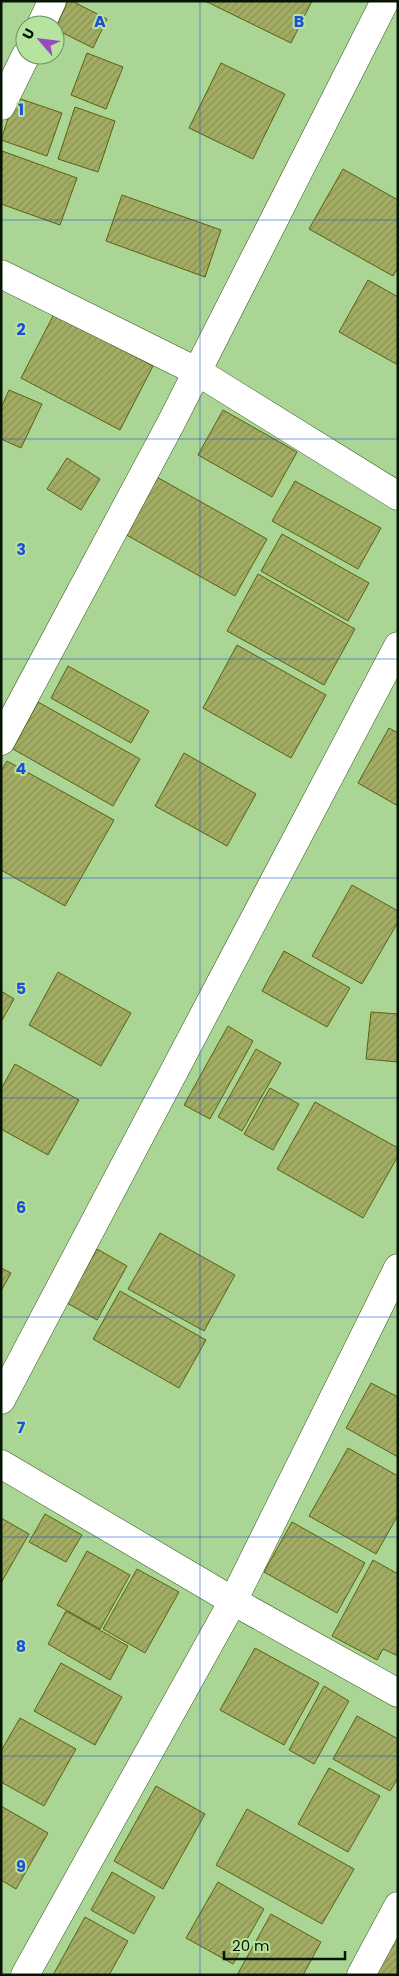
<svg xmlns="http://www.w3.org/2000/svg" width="399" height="1976" font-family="Poppins,sans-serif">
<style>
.building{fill:url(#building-hatch);stroke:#5a6211}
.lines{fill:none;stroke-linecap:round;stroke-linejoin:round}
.street-casing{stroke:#355a1d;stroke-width:29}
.street{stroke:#fff;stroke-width:28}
.grid{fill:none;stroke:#1d4ed8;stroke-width:1;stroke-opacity:0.55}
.grid-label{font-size:16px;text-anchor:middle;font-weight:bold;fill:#1d4ed8;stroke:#b7e3a0;stroke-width:4;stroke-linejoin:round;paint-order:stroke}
</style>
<defs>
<pattern id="building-hatch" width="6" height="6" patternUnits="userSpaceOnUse" patternTransform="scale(1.25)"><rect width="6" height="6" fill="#a2ac63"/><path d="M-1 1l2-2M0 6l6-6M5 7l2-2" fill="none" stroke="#8a9354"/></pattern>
</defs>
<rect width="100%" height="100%" fill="#aad594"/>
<g class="building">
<path d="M68 1H72L107 19 93 48 55 29Z"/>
<path d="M205 1H312L291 43Z"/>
<path d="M87 53 123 67 106 109 71 95Z"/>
<path d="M221 63 285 94 253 159 189 128Z"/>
<path d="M15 97 62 113 47 156 1 140Z"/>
<path d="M75 107 115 121 98 172 58 159Z"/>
<path d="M2 151 77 178 60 225 1 204Z"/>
<path d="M343 169 398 200V267L393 276 309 229Z"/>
<path d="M122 195 221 230 205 277 106 241Z"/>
<path d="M368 280 398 297V365L339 332Z"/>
<path d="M54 314 153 366 120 430 21 378Z"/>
<path d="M9 390 42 404 21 448 1 439V408Z"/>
<path d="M223 410 297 452 272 497 198 455Z"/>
<path d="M67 458 100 479 81 510 47 489Z"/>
<path d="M155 476 267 539 235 596 123 533Z"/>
<path d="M295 481 381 528 358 569 272 521Z"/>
<path d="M282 534 369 583 348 621 261 571Z"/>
<path d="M258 574 355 629 324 685 227 631Z"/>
<path d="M237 645 326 695 291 758 203 708Z"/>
<path d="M68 666 149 711 131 743 51 698Z"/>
<path d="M38 702 140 759 113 806 13 749Z"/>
<path d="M389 728 398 733V806L358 783Z"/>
<path d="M184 753 256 794 227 846 155 806Z"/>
<path d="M7 761 114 820 65 906 1 870V771Z"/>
<path d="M352 885 398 911V922L362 984 312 956Z"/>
<path d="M284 951 350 988 327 1027 262 991Z"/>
<path d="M58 972 131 1013 101 1066 29 1025Z"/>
<path d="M1 991 14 999 1 1022Z"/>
<path d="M371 1012 398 1014V1062L366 1059Z"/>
<path d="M228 1026 253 1041 210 1119 184 1105Z"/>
<path d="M256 1049 281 1063 242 1131 218 1117Z"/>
<path d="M15 1064 79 1100 48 1155 1 1129V1089Z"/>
<path d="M270 1088 299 1104 273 1150 244 1134Z"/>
<path d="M315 1102 398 1148V1156L363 1218 277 1169Z"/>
<path d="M160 1233 235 1275 204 1331 128 1289Z"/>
<path d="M97 1249 127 1266 97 1320 67 1303Z"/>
<path d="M1 1268 11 1273 1 1291Z"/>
<path d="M120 1291 206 1340 179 1388 93 1339Z"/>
<path d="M371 1383 398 1397V1457L346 1428Z"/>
<path d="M348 1448 398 1476V1515L376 1554 309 1516Z"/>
<path d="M45 1514 82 1535 66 1562 29 1542Z"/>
<path d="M1 1518 29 1534 1 1583Z"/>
<path d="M292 1522 365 1563 337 1613 264 1572Z"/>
<path d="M87 1551 130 1575 100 1629 57 1605Z"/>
<path d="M373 1560 398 1574V1656L383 1649 377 1660 332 1636Z"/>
<path d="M137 1569 179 1592 145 1653 103 1629Z"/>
<path d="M66 1611 128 1646 110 1680 48 1644Z"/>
<path d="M255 1648 319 1683 284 1745 220 1710Z"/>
<path d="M61 1663 122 1697 95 1745 34 1711Z"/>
<path d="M324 1686 349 1701 314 1764 289 1750Z"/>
<path d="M357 1716 398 1739V1778L390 1791 333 1759Z"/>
<path d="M20 1718 76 1749 44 1806 1 1782V1751Z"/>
<path d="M329 1768 380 1796 348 1852 298 1824Z"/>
<path d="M156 1786 205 1814 163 1889 114 1861Z"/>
<path d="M1 1806 48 1833 16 1889 1 1880Z"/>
<path d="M247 1809 354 1869 322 1924 216 1865Z"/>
<path d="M112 1872 155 1897 134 1934 91 1910Z"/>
<path d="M218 1882 264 1909 233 1964 186 1938Z"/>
<path d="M271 1914 321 1942 303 1975H237Z"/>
<path d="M85 1917 128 1941 109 1975H53Z"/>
<path d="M398 1917V1975H370Z"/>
</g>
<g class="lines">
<defs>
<g id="street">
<path d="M41 25 52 1"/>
<path d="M1 106 26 55"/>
<path d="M1 274 198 372 398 496"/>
<path d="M1 741 171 423 385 1"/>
<path d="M1 1400 398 646"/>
<path d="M1 1464 233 1601 398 1693"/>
<path d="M25 1975 233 1601 398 1268"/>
<path d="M361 1975 398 1906"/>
</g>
</defs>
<use href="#street" class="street-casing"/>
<use href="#street" class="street"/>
</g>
<path class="grid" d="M200 1V1975M1 220H398M1 439H398M1 659H398M1 878H398M1 1098H398M1 1317H398M1 1537H398M1 1756H398"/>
<g class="grid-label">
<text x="100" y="27">A</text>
<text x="299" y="27">B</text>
<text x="21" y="115">1</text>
<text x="21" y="335">2</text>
<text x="21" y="555">3</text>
<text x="21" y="774">4</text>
<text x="21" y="994">5</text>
<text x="21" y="1213">6</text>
<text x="21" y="1433">7</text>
<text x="21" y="1652">8</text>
<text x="21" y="1872">9</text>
</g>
<rect width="399" height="1976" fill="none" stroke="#061501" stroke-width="5"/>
<g transform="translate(40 40) rotate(298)"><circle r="24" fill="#b7e3a0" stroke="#709160"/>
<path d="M0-4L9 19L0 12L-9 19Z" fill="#9a4aba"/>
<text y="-8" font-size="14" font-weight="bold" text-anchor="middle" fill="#061501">U</text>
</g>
<path d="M224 1951v8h121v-8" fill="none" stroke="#061501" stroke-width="2.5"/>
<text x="232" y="1951" font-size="15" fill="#061501" stroke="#b7e3a0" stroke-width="4" paint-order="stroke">20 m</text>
</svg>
